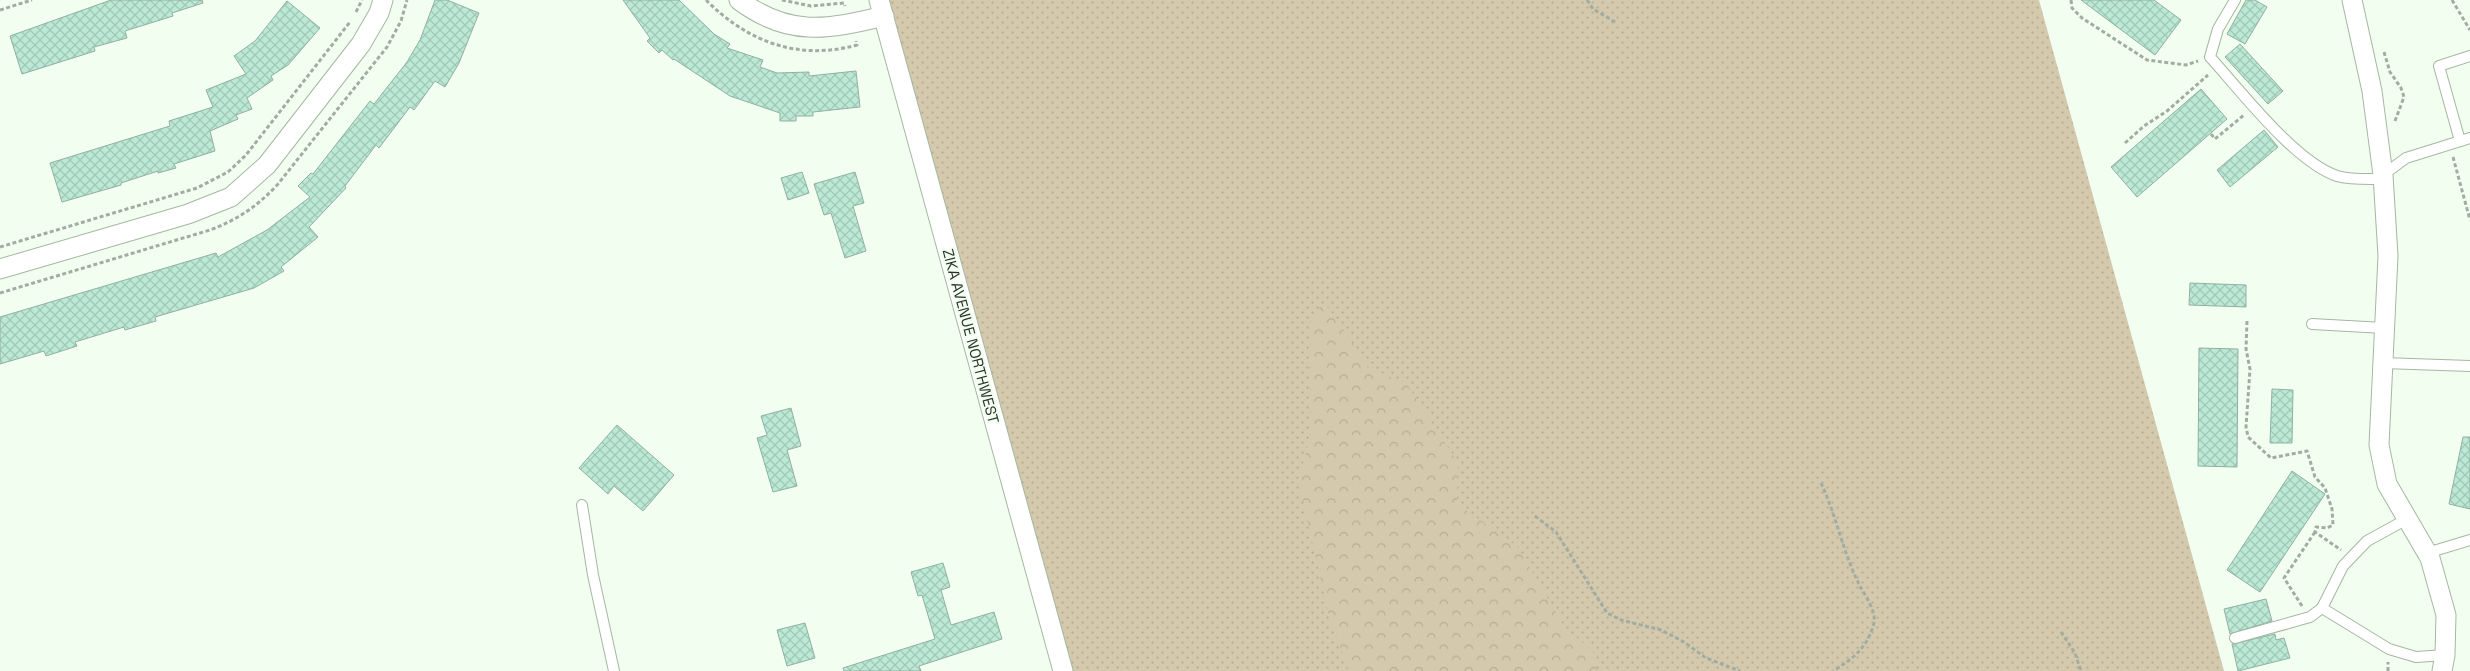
<svg xmlns="http://www.w3.org/2000/svg" width="2470" height="671" font-family="'Space Grotesk',sans-serif">
<style>
.green{fill:url(#green-dots)}
.forest{fill:url(#forest-crowns)}
.building{fill:url(#building-cross-hatch);stroke:#90b0a2}
.lines{fill:none;stroke-linecap:round;stroke-linejoin:round}
.lane-casing{stroke:#a4b8a0;stroke-width:12}
.street-casing{stroke:#a4b8a0;stroke-width:21}
.path{stroke:#a2ada1;stroke-width:3;stroke-dasharray:4 2.5;stroke-linecap:butt}
.lane{stroke:#fff;stroke-width:10}
.street{stroke:#fff;stroke-width:19}
.labels{text-anchor:middle;dominant-baseline:central;stroke-width:4.5;stroke-linejoin:round;paint-order:stroke}
.street-label{font-size:15px;fill:#2a3229;stroke:#f2fff0}
</style>
<defs>
<pattern id="green-dots" width="8" height="8" patternUnits="userSpaceOnUse" patternTransform="scale(1.25)"><rect width="8" height="8" fill="#d4c9ad"/><path d="M2 2h.1M6 6h.1" fill="none" stroke="#b6ad95" stroke-width="1.8" stroke-linecap="round"/></pattern>
<pattern id="forest-crowns" width="20" height="18" patternUnits="userSpaceOnUse" patternTransform="scale(1.25)"><rect width="20" height="18" fill="#d4c9ad"/><path d="M2 6a3 3 0 1 1 6 0M12 15a3 3 0 1 1 6 0" fill="none" stroke="#b6ad95"/></pattern>
<pattern id="building-cross-hatch" width="8" height="8" patternUnits="userSpaceOnUse" patternTransform="scale(1.25)"><rect width="8" height="8" fill="#bbe9d5"/><path d="M0 0l8 8M0 8l8-8" fill="none" stroke="#a1c8b7"/></pattern>
</defs>
<rect width="100%" height="100%" fill="#f2fff0"/>
<path class="green" d="M879 0H2039L2224 671H1063Z"/>
<path class="forest" d="M1324 303 1337 319 1367 367 1406 383 1458 463 1457 504 1517 546 1565 628 1593 651 1597 671H1349L1330 620 1298 480 1310 438V317Z"/>
<g class="building">
<path d="M111 0H202L203 3 172 13 173 16 125 31 127 38 94 47 95 51 22 74 10 36Z"/>
<path d="M435 0H447L479 13 459 63 445 87 435 81 414 110 410 107 379 148 376 145 345 186 346 188 309 227 318 237 281 267 284 271 254 288 155 317 156 321 125 330 124 327 75 342 77 346 46 356 44 351 0 364V317L216 253 218 257 267 230 310 197 298 186 311 173 313 174 370 101 374 104 407 62 420 40Z"/>
<path d="M623 0H679L714 34 730 44 727 48 763 60 760 67 777 73 809 72V76L856 71 860 107 813 112V116H796V121H780V113L730 96 674 59 673 60 662 50 659 53 647 41 650 38Z"/>
<path d="M2081 0H2154L2181 20 2155 55Z"/>
<path d="M2246 0H2255L2267 7 2245 44 2227 34Z"/>
<path d="M287 1 320 28 288 65 271 76 273 80 247 98 252 109 236 115 238 119 210 131 215 151 174 164 176 168 158 173V171L121 183V185L62 202 50 163 170 126 169 121 213 107 206 90 246 74 234 56 255 41Z"/>
<path d="M2240 44 2283 91 2268 104 2225 57Z"/>
<path d="M2201 89 2227 119 2137 197 2111 167Z"/>
<path d="M2264 130 2278 147 2230 187 2217 170Z"/>
<path d="M802 172 809 193 788 200 781 178Z"/>
<path d="M855 172 864 203 853 206 866 251 845 258 831 213 824 215 814 184Z"/>
<path d="M2190 283 2246 285V307L2189 305Z"/>
<path d="M2199 348 2238 349 2237 467 2198 466Z"/>
<path d="M2272 389 2293 390 2292 443H2270Z"/>
<path d="M791 408 801 446 787 450 797 486 773 492 757 438 767 435 761 416Z"/>
<path d="M617 425 674 475 643 511 614 486 608 494 579 468Z"/>
<path d="M2463 437H2470V509L2449 504Z"/>
<path d="M2292 471 2325 494 2260 592 2227 570Z"/>
<path d="M943 563 950 587 941 590 951 625 994 612 1002 639 919 666 921 671H844L843 668 935 639 922 595 918 596 911 572Z"/>
<path d="M2266 599 2272 621 2230 634 2224 609Z"/>
<path d="M805 623 815 658 787 666 777 630Z"/>
<path d="M2275 634 2276 640 2284 638 2290 658 2238 671 2232 644Z"/>
</g>
<g class="lines">
<defs>
<g id="lane">
<path d="M2235 0 2218 29 2210 57C2241 91 2295 162 2337 176 2351 180 2369 179 2383 179"/>
<path d="M2460 141 2439 66 2470 56"/>
<path d="M2383 175 2406 158 2470 138"/>
<path d="M2312 324 2384 328"/>
<path d="M2383 363 2470 366"/>
<path d="M582 505 593 575 614 671"/>
<path d="M2407 519 2367 541 2343 566 2322 608 2389 649 2416 657 2445 655"/>
<path d="M2427 553 2470 540"/>
<path d="M2235 638 2310 617 2322 608"/>
</g>
<g id="street">
<path d="M739 0C788 37 827 30 884 16"/>
<path d="M879 0 1063 671"/>
<path d="M2352 0 2372 91 2383 175 2388 256 2379 445 2387 484 2430 558 2446 615 2445 655 2442 671"/>
<path d="M0 269 188 214 231 197 267 165 361 44 379 13 383 0"/>
</g>
</defs>
<use href="#lane" class="lane-casing"/>
<use href="#street" class="street-casing"/>
<g class="path">
<path d="M706 0C748 42 798 61 857 45L856 41"/>
<path d="M782 0 811 6 844 3 845 6"/>
<path d="M1587 0 1593 9 1617 23"/>
<path d="M2071 0 2072 8 2082 18 2147 60 2186 65 2198 61"/>
<path d="M2452 0 2470 30"/>
<path d="M0 10 32 0"/>
<path d="M356 12 362 0"/>
<path d="M2384 52 2390 72 2401 88 2404 97 2395 121"/>
<path d="M2211 134 2215 139 2244 115"/>
<path d="M2125 143 2144 126 2167 111 2208 75"/>
<path d="M2453 157 2470 220"/>
<path d="M0 247 197 188 228 172 246 155 350 22"/>
<path d="M0 293 210 230C237 220 258 206 278 184L387 47 401 21 407 0"/>
<path d="M2247 321 2246 349 2250 369 2246 427 2248 437 2271 458 2307 451 2315 477 2325 488 2332 509 2333 525 2327 528 2316 527 2315 532 2341 550"/>
<path d="M1821 483C1837 517 1843 554 1861 588 1866 597 1876 611 1874 623 1868 647 1853 659 1833 671"/>
<path d="M1535 516 1556 532 1607 613 1621 620 1661 630 1684 642 1706 658 1740 671"/>
<path d="M2302 606 2284 578 2315 532"/>
<path d="M2061 632 2075 653 2081 671"/>
<path d="M2388 671V662"/>
</g>
<use href="#lane" class="lane"/>
<use href="#street" class="street"/>
</g>
<g class="labels">
<g class="street-label">
<text transform="translate(971 336) rotate(75)">ZIKA AVENUE NORTHWEST</text>
</g>
</g>
</svg>
